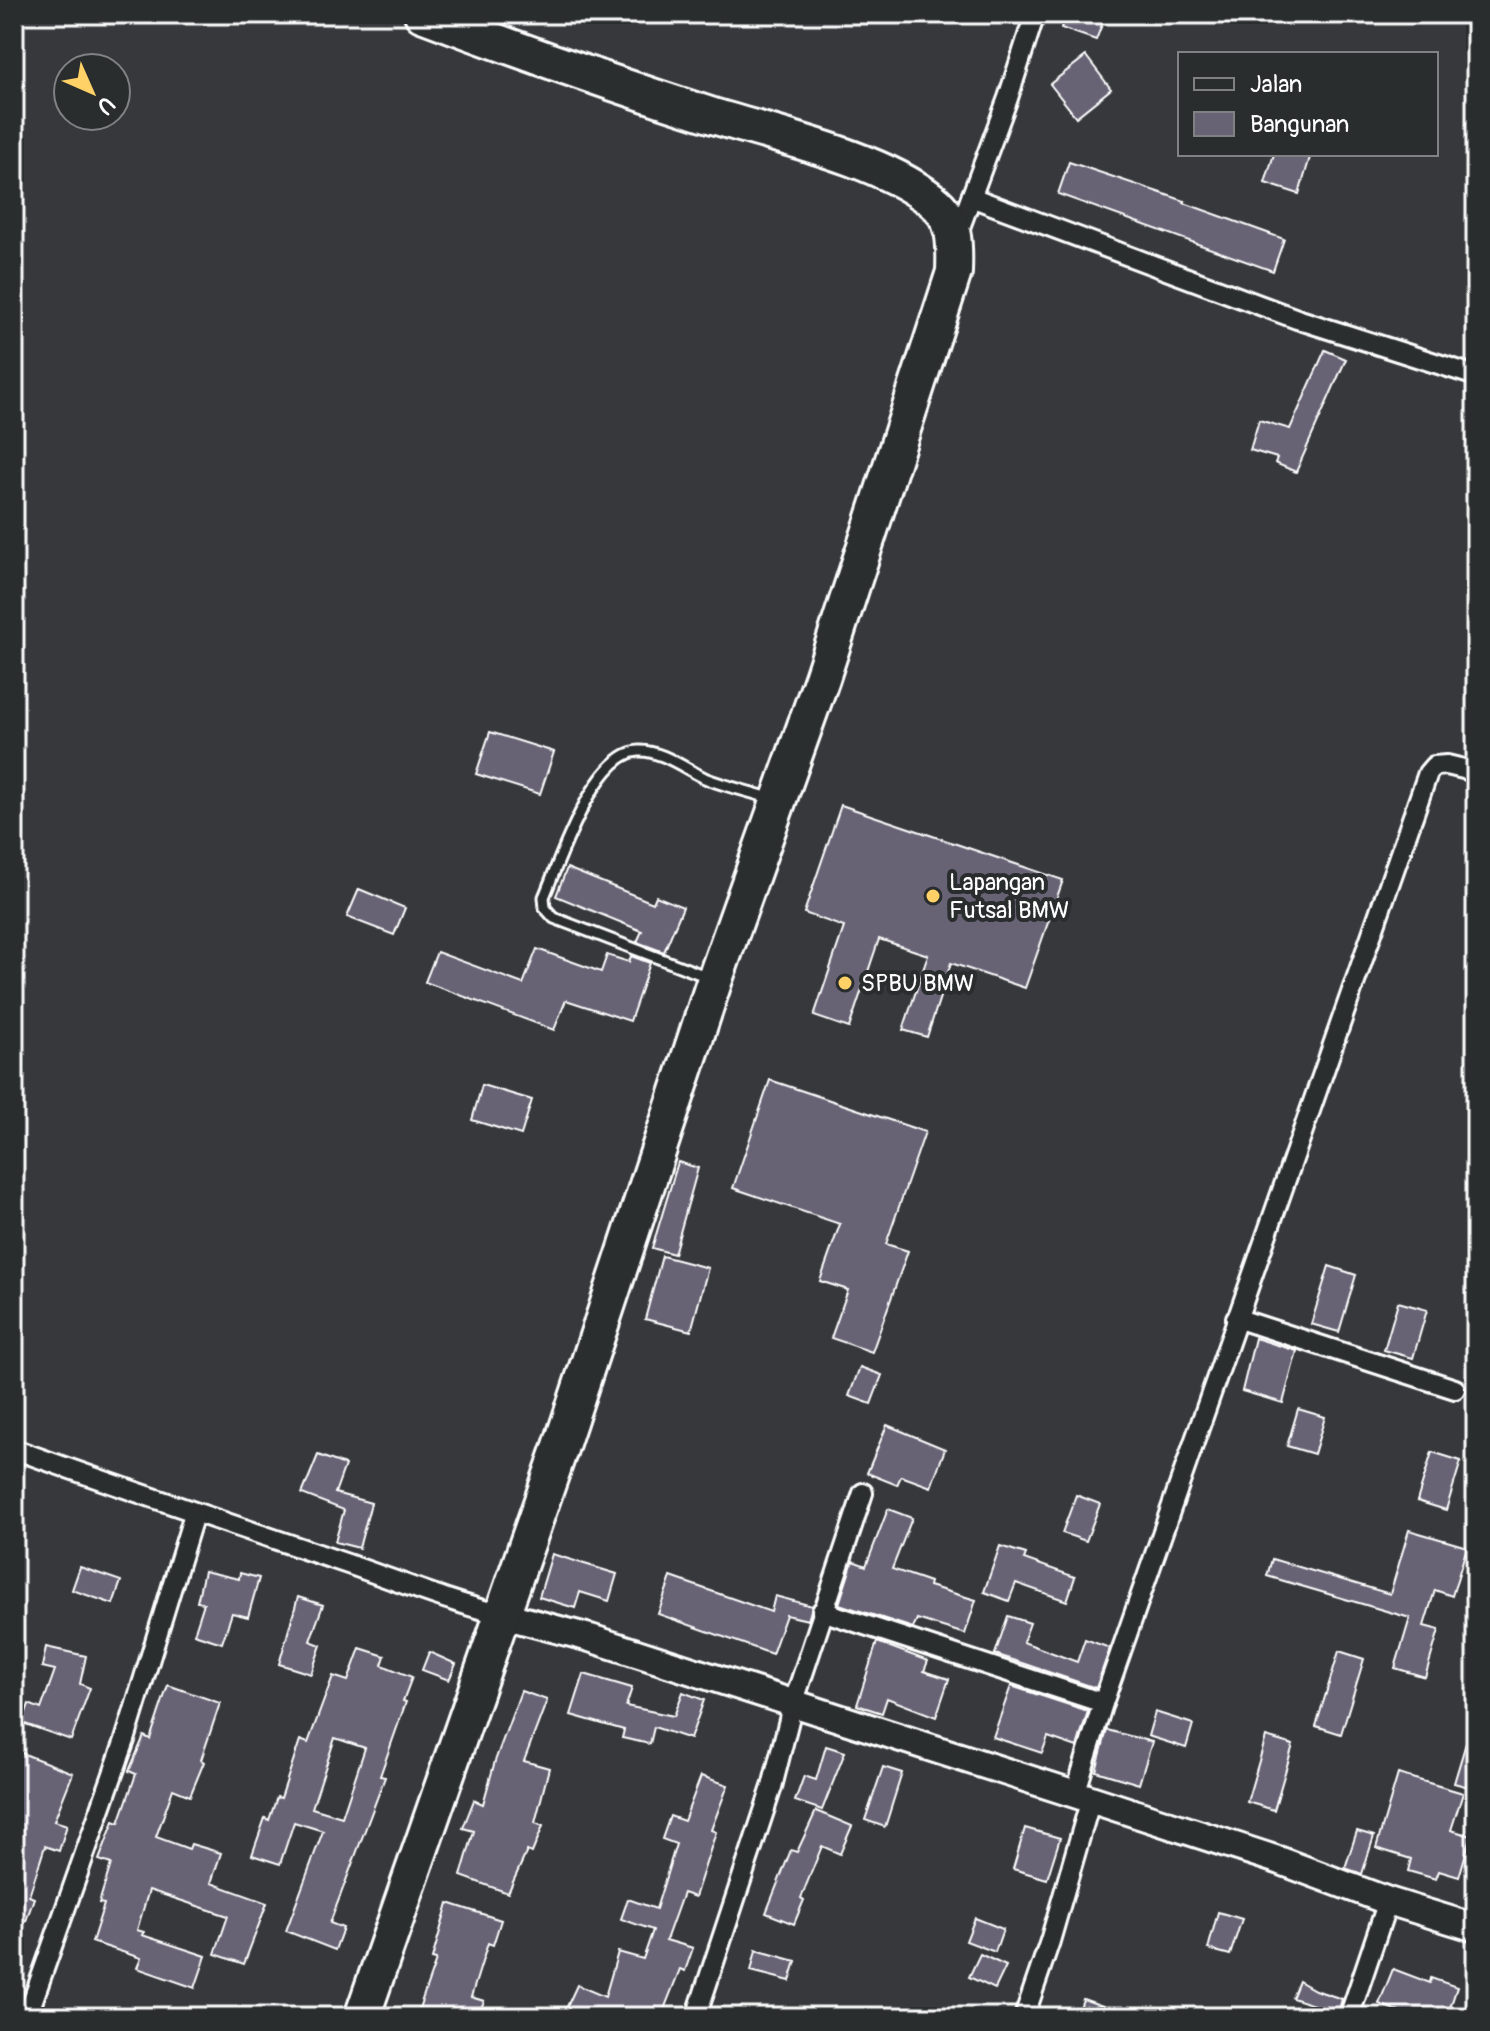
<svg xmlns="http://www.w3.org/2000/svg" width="1490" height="2031" font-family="Pangolin,sans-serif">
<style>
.building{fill:#676274;stroke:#fff;stroke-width:2;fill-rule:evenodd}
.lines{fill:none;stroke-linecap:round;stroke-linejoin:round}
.lane-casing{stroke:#fff;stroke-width:15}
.street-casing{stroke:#fff;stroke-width:24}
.secondary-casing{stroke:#fff;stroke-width:32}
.highway-casing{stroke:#fff;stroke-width:40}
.lane{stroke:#2a2d2e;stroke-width:9}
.street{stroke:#2a2d2e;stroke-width:18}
.secondary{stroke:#2a2d2e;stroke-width:26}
.highway{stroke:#2a2d2e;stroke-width:34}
.poi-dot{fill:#ffd166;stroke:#2a2d2e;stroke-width:3}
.labels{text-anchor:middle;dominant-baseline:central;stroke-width:8;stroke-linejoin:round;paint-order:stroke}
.poi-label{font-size:24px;fill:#fff;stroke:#2a2d2e;text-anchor:start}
</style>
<rect width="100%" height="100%" fill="#36383c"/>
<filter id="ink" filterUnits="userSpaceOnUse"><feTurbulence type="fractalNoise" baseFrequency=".0125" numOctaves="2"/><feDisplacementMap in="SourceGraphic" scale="16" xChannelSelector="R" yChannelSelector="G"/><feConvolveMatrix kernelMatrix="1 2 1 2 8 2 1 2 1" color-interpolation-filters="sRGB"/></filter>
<g filter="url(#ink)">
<g class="building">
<path d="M1066 14H1106L1096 40 1061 28Z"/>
<path d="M1086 56 1111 89 1076 117 1050 84Z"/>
<path d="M1274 154H1311L1299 194 1265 183Z"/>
<path d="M1069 162 1185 201 1184 203 1284 239 1273 271 1058 194Z"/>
<path d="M1325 350 1346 359 1296 472 1275 463 1277 458 1250 450 1259 420 1290 429Z"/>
<path d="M490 732 554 752 540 794 476 774Z"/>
<path d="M841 805 1063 880 1025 988 951 963 927 1037 903 1030 928 955 879 939 849 1028 814 1016 844 927 804 913Z"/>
<path d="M567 868 653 903 656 896 683 907 664 952 637 942 642 931 556 896Z"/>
<path d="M359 889 405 908 394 935 347 917Z"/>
<path d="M537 949 601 972 607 955 629 962 631 956 650 963 630 1021 566 1000 554 1030 425 982 437 952 523 984Z"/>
<path d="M770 1080 925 1132 886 1244 908 1251 872 1352 831 1338 848 1290 820 1281 840 1224 733 1188Z"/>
<path d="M482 1085 532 1100 521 1135 472 1120Z"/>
<path d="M678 1162 698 1168 674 1254 652 1248Z"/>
<path d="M662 1256 708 1268 691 1331 645 1319Z"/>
<path d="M1329 1266 1356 1275 1339 1332 1311 1324Z"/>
<path d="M1398 1302 1427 1310 1413 1358 1384 1350Z"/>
<path d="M1255 1338 1297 1351 1283 1403 1242 1391Z"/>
<path d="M860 1367 882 1375 871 1404 849 1396Z"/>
<path d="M1298 1409 1325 1417 1314 1454 1287 1446Z"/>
<path d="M887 1425 945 1449 931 1487 901 1476 897 1485 867 1473Z"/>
<path d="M1432 1452 1461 1461 1446 1510 1417 1501Z"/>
<path d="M318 1455 345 1465 335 1493 371 1503 359 1548 335 1542 344 1510 302 1494Z"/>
<path d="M1076 1495 1100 1504 1086 1541 1062 1533Z"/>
<path d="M888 1509 912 1518 892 1569 930 1582 929 1586 976 1600 965 1634 917 1619 913 1628 839 1604 853 1561 866 1566Z"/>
<path d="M1409 1530 1467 1547 1452 1596 1435 1590 1424 1626 1439 1630 1425 1677 1395 1668 1410 1618 1267 1576 1272 1559 1390 1594Z"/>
<path d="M1000 1546 1026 1554 1024 1559 1075 1577 1067 1601 1016 1583 1009 1601 984 1592Z"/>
<path d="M552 1554 617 1574 609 1601 580 1592 575 1608 539 1597Z"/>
<path d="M80 1567 121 1581 113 1604 72 1590Z"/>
<path d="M204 1571 239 1579 240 1573 259 1578 248 1617 232 1613 222 1643 194 1634 204 1603 197 1602Z"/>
<path d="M671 1577 771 1612 775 1596 812 1606 810 1614 808 1620 786 1615 772 1654 658 1614Z"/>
<path d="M298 1597 323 1605 310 1641 321 1645 311 1674 279 1664Z"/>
<path d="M1008 1616 1030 1623 1023 1642 1077 1662 1085 1639 1110 1648 1096 1688 995 1654Z"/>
<path d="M877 1642 928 1661 924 1671 949 1679 936 1717 887 1698 882 1713 857 1705Z"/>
<path d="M46 1647 86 1656 80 1684 90 1688 71 1740 22 1723 29 1704 41 1709 55 1670 42 1667Z"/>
<path d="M360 1648 385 1656 382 1665 412 1677 403 1701 406 1702 380 1776 385 1777 330 1923 343 1928 335 1950 286 1931 323 1831 294 1822 280 1864 252 1855 265 1818 269 1820 277 1797 281 1798 300 1740 308 1743 333 1676 348 1681ZM335 1738 365 1748 342 1817 312 1808Z"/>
<path d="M1339 1651 1364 1659 1341 1734 1316 1726Z"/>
<path d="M429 1652 456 1664 449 1680 422 1670Z"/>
<path d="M584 1674 632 1688 626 1706 674 1716 683 1692 704 1700 690 1739 654 1727 650 1744 622 1738 624 1730 571 1715Z"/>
<path d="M168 1685 220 1703 201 1760 204 1762 190 1796 173 1789 156 1837 189 1849 191 1844 221 1853 211 1883 267 1903 244 1964 215 1954 228 1916 149 1890 137 1930 144 1932 142 1935 206 1956 195 1988 137 1968 141 1958 92 1942 104 1904 99 1903 111 1864 99 1860 114 1821 119 1823 136 1774 129 1771 144 1736 150 1739Z"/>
<path d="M1011 1686 1088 1711 1077 1747 1048 1737 1042 1753 993 1737Z"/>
<path d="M521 1691 547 1700 524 1761 549 1768 535 1823 543 1826 532 1853 527 1851 508 1893 461 1876 474 1831 463 1828 474 1800 483 1804 495 1761Z"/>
<path d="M1155 1712 1193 1724 1186 1748 1148 1736Z"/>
<path d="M1472 1723H1476V1789L1454 1783Z"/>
<path d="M1107 1730 1152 1742 1139 1784 1096 1771Z"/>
<path d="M1266 1737 1293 1745 1274 1810 1247 1802Z"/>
<path d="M826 1746 845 1752 822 1810 795 1801 804 1776 816 1780Z"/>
<path d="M14 1750 73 1773 54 1821 67 1825 59 1851 45 1846 29 1896 34 1898 26 1921 21 1919 17 1931 14 1930Z"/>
<path d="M883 1767 902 1773 885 1827 865 1820Z"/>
<path d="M1398 1774 1463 1793 1451 1830 1471 1836 1459 1877 1439 1871 1436 1879 1408 1871 1411 1859 1376 1848Z"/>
<path d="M701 1776 728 1785 711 1830 716 1832 695 1897 683 1893 666 1940 693 1948 685 1971 680 1969 661 2017H579L565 2011 577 1985 605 1997 618 1952 643 1959 653 1930 621 1919 628 1899 656 1909 676 1844 662 1839 670 1816 684 1821Z"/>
<path d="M816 1811 852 1826 840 1854 822 1846 801 1898 804 1900 794 1924 766 1913 791 1850 797 1852Z"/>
<path d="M1025 1828 1060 1838 1047 1879 1013 1869Z"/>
<path d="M1357 1831 1374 1836 1362 1874 1345 1868Z"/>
<path d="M448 1903 501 1920 493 1945 488 1943 471 1997 484 2001 478 2017H416L436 1960 432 1959Z"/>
<path d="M1218 1912 1242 1919 1230 1955 1208 1949Z"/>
<path d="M975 1918 1003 1929 995 1952 966 1941Z"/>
<path d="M756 1950 796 1961 790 1981 751 1971Z"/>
<path d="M980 1954 1006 1966 995 1989 969 1977Z"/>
<path d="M1393 1969 1430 1983 1431 1978 1457 1987 1447 2017H1414L1379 2004Z"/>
<path d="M1299 1981 1315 1990 1342 1999 1338 2013 1292 1998Z"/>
<path d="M1083 1999 1128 2015V2017H1077Z"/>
</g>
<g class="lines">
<defs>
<path id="lane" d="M708 977 554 918 545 908 544 897C559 862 595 753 639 751 661 750 687 770 707 779 728 787 751 792 772 799"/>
<g id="street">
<path d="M971 197 1297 319 1476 376"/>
<path d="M956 238 1008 98 1035 14"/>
<path d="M1236 1318 1455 1389"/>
<path d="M14 1449C119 1487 224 1522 330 1558 388 1577 444 1601 503 1615"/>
<path d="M822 1611 1103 1703"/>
<path d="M1075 1794 1103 1703 1428 773 1434 766 1447 765 1476 772"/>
<path d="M27 2017 125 1740 194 1514"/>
<path d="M696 2017 772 1787 793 1704 863 1493"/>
<path d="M1024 2017 1050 1941 1091 1799"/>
<path d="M1349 2017 1388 1901"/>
</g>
<path id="secondary" d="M503 1615 590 1638 1075 1794 1281 1861 1388 1901 1476 1928"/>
<path id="highway" d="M362 2017 560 1449 715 979 822 678 954 272C955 245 956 218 932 200 877 157 777 136 710 115 613 84 517 50 422 14"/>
</defs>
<use href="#lane" class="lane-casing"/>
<use href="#street" class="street-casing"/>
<use href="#secondary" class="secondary-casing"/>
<use href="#highway" class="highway-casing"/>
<use href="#lane" class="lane"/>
<use href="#street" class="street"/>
<use href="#secondary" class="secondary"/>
<use href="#highway" class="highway"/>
</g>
</g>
<g class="poi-dot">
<circle cx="933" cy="896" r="8"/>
<circle cx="845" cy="983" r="8"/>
</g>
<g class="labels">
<g class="poi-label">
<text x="949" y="882">Lapangan<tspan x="949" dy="28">Futsal BMW</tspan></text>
<text x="861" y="983">SPBU BMW</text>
</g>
</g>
<rect width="1490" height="2031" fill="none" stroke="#2a2d2e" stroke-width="48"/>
<rect x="24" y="24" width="1442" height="1983" fill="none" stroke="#fff" stroke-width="3" filter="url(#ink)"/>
<rect x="1178" y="52" width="260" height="104" fill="#2a2d2e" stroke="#7f8182" stroke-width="2"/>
<rect x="1194" y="78" width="40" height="12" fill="#2a2d2e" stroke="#7f8182" stroke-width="2"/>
<text x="1250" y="92" font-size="24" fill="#ffffff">Jalan</text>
<rect x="1194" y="112" width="40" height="24" fill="#676274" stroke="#7f8182" stroke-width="2"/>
<text x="1250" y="132" font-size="24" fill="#ffffff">Bangunan</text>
<g transform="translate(92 92) rotate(135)"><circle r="38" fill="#2a2d2e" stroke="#7f8182" stroke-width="2"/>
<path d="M0-6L14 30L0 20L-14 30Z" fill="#ffd166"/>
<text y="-12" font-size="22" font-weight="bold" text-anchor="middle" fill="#ffffff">U</text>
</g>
</svg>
